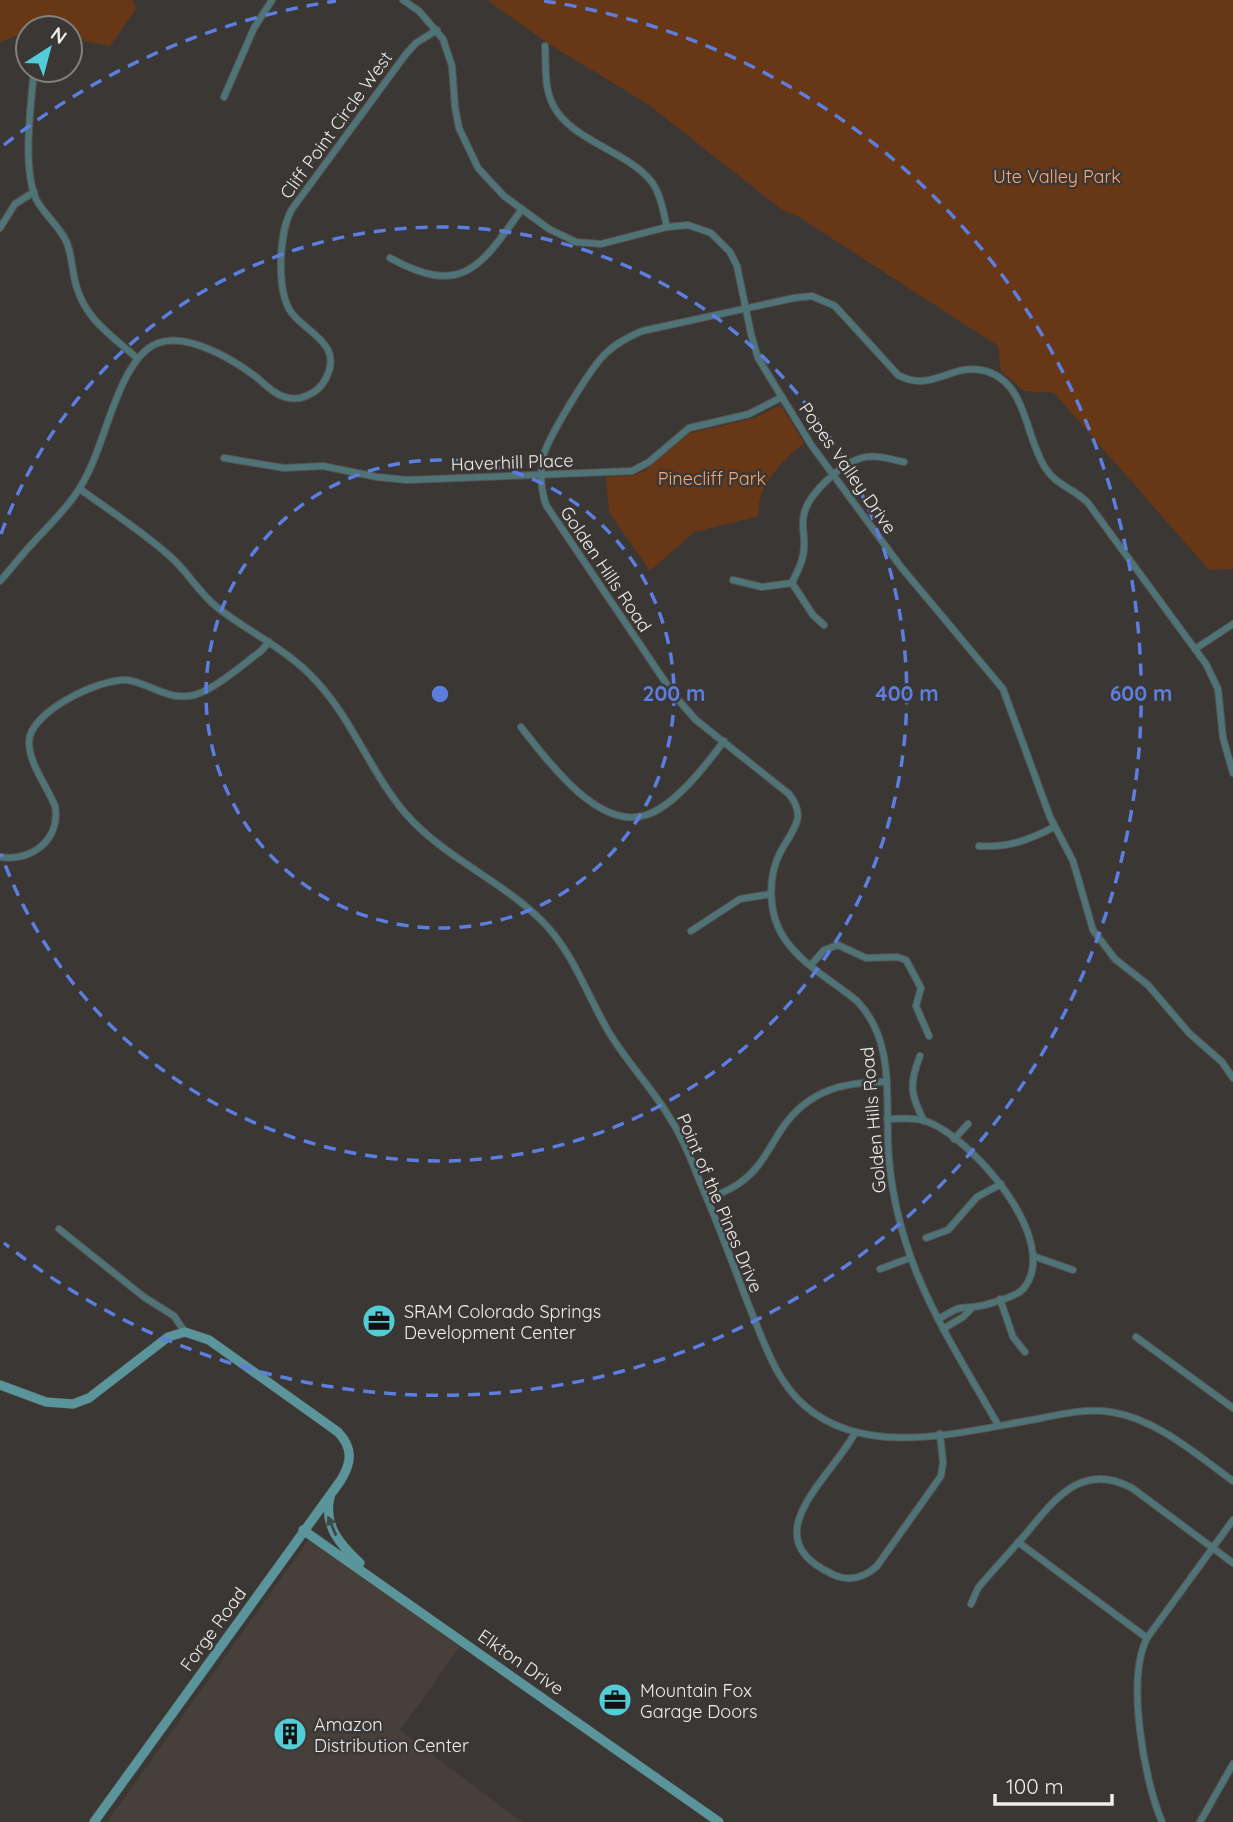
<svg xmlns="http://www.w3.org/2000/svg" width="1233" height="1822" font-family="Quicksand,sans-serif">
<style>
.built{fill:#473f3a}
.green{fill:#683716}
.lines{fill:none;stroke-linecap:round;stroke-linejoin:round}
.street-casing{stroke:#575452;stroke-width:8}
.secondary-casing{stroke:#575452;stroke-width:10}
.street{stroke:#4f7477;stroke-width:6}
.secondary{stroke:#59959b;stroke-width:9}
.oneway{fill:#404a49}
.ring{fill:none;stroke:#5c7ede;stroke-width:3.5;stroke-dasharray:12 9}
.labels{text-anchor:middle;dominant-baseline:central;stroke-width:5;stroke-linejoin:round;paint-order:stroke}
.street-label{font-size:18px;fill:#efeeed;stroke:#3a3735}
.park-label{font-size:18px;fill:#fda772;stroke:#3a3735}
.poi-label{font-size:18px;fill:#efeeed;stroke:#3a3735;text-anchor:start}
.centre{fill:#5c7ede;stroke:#3a3735;stroke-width:3.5}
.ring-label{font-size:21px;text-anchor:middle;font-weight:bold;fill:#5c7ede;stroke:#3a3735;stroke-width:5;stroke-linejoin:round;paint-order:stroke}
</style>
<rect width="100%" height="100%" fill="#3a3735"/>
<path class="built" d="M310 1538 460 1647 400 1730 522 1822H107Z"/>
<g class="green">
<path d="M0 0H133L136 9 110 46 70 38V28H28V31L0 42Z"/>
<path d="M487 0H1233V569L1209 570 1054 393 1024 391 1001 371 998 346 799 217 782 210 649 105 549 44Z"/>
<path d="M779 406 782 407 804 443C784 459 754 488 759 516L694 532 650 571 609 512 606 477 629 476 643 472 690 433 755 418Z"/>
</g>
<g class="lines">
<defs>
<g id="street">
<path d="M403 0 419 11 443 39 452 66 455 107 459 128 478 168 504 196 549 229 576 242 601 244 667 227 688 225 711 233 730 252 737 266 751 334 758 358 812 446 901 567 1003 689 1050 817 1073 861 1093 930 1115 959 1148 985 1189 1033 1222 1062 1233 1078"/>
<path d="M545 46C546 65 544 88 553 105 570 140 627 151 651 181 661 194 663 211 667 227"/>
<path d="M34 70C31 105 22 167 36 199 44 215 60 226 67 243 72 256 72 271 76 285 85 319 112 336 137 358"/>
<path d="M224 97 254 28 272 0"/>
<path d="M0 228 15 204 34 192"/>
<path d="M390 258C463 298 481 266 522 209"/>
<path d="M224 458 284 468 323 466 377 477 407 480 632 471 649 462 689 428 749 414 782 397"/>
<path d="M80 489C110 511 145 533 173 559 189 574 200 594 218 608 250 633 289 650 317 682 353 721 371 773 405 813 443 857 501 880 542 921 574 953 587 996 610 1034 627 1062 651 1087 668 1115 682 1136 691 1159 700 1182 718 1223 733 1265 749 1306 764 1342 775 1380 805 1406 867 1460 965 1431 1037 1419 1061 1414 1087 1408 1111 1412 1157 1419 1197 1455 1233 1481"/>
<path d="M733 580 762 587 792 583"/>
<path d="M0 581C10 570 20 557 31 545 51 523 74 502 87 475 106 440 120 357 158 343 187 332 232 359 255 376 264 383 273 394 285 397 300 402 318 393 325 380 345 344 307 334 291 312 276 290 279 231 292 209L406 54 416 43 437 30"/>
<path d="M824 625 813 615 792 583C797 572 804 560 804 547 805 536 801 525 804 514 808 494 841 464 861 458 876 454 890 459 904 462"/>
<path d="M1195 649 1233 624"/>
<path d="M521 727C546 759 598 831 646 815 675 806 706 765 724 741"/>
<path d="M979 846C1008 848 1029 840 1054 827"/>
<path d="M0 857C32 862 61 839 55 806 47 786 29 764 29 742 29 712 100 678 127 680 149 683 165 699 189 696 210 694 243 664 261 651L269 642"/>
<path d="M691 931 740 899 771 894"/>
<path d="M811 965 824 950 838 945 866 958 897 957 906 960 921 988 916 1006 929 1036"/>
<path d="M920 1056C909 1084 910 1094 924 1121"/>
<path d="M887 1119C899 1119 913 1117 925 1121 970 1135 1064 1242 1023 1289 1016 1297 984 1306 973 1307 967 1308 962 1307 957 1309 950 1312 944 1316 938 1319"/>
<path d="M954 1139 968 1124"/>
<path d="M707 1199C719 1194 731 1190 741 1182 761 1168 770 1146 783 1127 809 1090 845 1081 887 1082"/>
<path d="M59 1229 144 1297 174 1316 185 1332"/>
<path d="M926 1238 948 1230 977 1197 1001 1184"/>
<path d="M1033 1256 1073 1270"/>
<path d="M880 1269 910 1258"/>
<path d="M1000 1299 1013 1337 1025 1352"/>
<path d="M943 1329 963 1317 972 1308"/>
<path d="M1136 1337 1233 1408"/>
<path d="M998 1425C947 1335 899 1267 889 1160 884 1105 898 1044 857 1001 833 981 802 965 784 938 768 914 767 877 781 851 792 830 808 818 789 794L696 720 674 695 546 505C541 490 540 473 543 457 548 437 590 369 605 354 616 343 628 337 642 331L794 298 812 296 835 306 898 375C931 393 950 364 981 370 1028 379 1024 437 1046 469 1056 485 1075 489 1088 503L1206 664 1218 689 1223 738 1233 773"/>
<path d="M855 1433C830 1479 752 1537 832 1574 848 1582 864 1578 877 1566L941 1476 943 1462 940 1434"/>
<path d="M1018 1542 1147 1638"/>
<path d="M971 1604 978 1588C993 1570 1009 1553 1025 1535 1054 1500 1081 1461 1132 1488L1233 1563"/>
<path d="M1162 1822C1144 1780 1126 1679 1147 1638L1233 1520"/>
<path d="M1200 1822 1233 1764"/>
</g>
<g id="secondary">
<path d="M0 1385 46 1402 73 1404 89 1398 168 1337 185 1332 209 1340 338 1432C353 1448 352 1462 341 1480L94 1822"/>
<path d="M330 1497C323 1525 340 1545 360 1563"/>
<path d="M303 1530 719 1822"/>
</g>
</defs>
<use href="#street" class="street-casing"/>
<use href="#secondary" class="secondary-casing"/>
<use href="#street" class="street"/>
<use href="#secondary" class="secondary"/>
</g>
<defs><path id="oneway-solid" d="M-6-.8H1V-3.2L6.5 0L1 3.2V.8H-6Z" transform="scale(1.75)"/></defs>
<use class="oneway" href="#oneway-solid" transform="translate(332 1526) rotate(-113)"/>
<g class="ring">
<circle cx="440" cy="694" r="234"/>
<path d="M1 534A467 467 0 1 1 1 854"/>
<path d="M4 145A701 701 0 0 1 336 1M544 1A701 701 0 1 1 4 1243"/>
</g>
<defs>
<symbol id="office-disc" viewBox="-11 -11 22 22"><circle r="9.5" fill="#52ccd6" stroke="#3a3735"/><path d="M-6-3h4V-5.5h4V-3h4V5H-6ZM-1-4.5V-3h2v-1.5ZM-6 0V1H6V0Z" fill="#111"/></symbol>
<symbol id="building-disc" viewBox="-11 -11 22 22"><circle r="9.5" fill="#52ccd6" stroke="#3a3735"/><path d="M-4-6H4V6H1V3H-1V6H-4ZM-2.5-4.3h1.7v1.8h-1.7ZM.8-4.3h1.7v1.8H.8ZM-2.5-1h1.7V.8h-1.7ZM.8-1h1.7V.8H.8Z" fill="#111"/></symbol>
</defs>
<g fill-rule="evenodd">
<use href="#office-disc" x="360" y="1302" width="38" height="38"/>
<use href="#office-disc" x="596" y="1681" width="38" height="38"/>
<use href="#building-disc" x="271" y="1715" width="38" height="38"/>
</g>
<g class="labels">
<g class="street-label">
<text transform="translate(336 125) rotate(-54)">Cliff Point Circle West</text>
<text transform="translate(512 462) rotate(-2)">Haverhill Place</text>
<text transform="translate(848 468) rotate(55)">Popes Valley Drive</text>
<text transform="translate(606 569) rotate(56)">Golden Hills Road</text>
<text transform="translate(873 1120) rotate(-95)">Golden Hills Road</text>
<text transform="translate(720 1203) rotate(67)">Point of the Pines Drive</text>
<text transform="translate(213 1629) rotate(-54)">Forge Road</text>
<text transform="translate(521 1662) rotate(35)">Elkton Drive</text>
</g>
<g class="park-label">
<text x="1057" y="176">Ute Valley Park</text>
<text x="712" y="478">Pinecliff Park</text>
</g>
<g class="poi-label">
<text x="404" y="1311">SRAM Colorado Springs<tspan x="404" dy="21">Development Center</tspan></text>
<text x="640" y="1690">Mountain Fox<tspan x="640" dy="21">Garage Doors</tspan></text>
<text x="314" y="1724">Amazon<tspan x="314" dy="21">Distribution Center</tspan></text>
</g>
</g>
<circle cx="440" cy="694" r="10" class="centre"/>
<g class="ring-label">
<text x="674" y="701">200 m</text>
<text x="907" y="701">400 m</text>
<text x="1141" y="701">600 m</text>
</g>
<g transform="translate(49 49) rotate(36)"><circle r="33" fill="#3a3735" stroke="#82807f" stroke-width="2"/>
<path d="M0-5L12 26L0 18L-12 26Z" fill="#52ccd6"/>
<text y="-10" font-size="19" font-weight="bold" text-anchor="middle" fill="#efeeed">N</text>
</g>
<path d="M995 1794v10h117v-10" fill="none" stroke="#efeeed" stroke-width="3.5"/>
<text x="1006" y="1794" font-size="21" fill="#efeeed" stroke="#3a3735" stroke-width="5" paint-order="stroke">100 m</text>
</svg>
